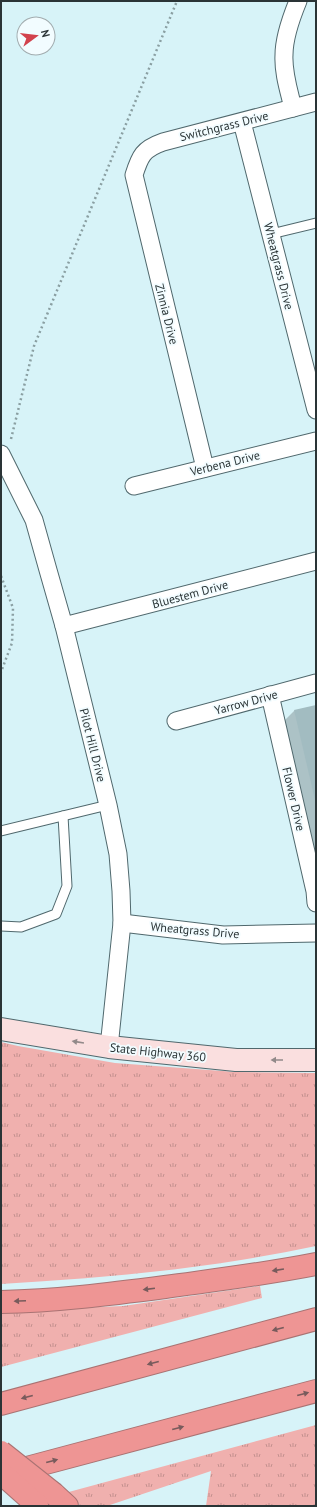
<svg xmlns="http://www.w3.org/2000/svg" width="317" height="1507" font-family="'PT Sans',sans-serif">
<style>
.grass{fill:url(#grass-tufts)}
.shadow{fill:#0003}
.building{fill:#a2bcc1}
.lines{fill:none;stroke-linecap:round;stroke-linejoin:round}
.lane-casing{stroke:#50686d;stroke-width:11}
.street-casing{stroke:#50686d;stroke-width:19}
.secondary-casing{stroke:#50686d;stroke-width:24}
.highway-casing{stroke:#a97373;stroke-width:24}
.path{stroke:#8a9fa2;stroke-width:2.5;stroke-dasharray:2 3;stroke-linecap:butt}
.lane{stroke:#fff;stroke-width:9}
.street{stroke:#fff;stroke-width:17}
.secondary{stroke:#fadfdf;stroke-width:22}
.highway{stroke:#ee9594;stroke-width:22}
.highway-bridge-casing{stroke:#a97373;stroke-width:24;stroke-linecap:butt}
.highway-bridge{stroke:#ee9594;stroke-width:22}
.oneway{fill:#928a8a}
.oneway2{fill:#785b5c}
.labels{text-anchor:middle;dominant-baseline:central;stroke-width:3.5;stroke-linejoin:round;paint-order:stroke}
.street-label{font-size:12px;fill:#2a3436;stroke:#f2fcff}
</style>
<defs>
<pattern id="grass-tufts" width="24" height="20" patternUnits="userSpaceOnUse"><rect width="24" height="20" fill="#f0b0ae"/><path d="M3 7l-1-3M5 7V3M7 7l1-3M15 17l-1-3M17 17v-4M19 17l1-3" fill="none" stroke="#c3908e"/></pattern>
</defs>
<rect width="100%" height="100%" fill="#d7f3f8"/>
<g class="grass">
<path d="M1 1042 18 1046 115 1063 236 1072 316 1073V1246C291 1251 266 1256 241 1260 162 1273 81 1279 1 1284Z"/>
<path d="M260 1286 262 1298 1 1367V1311L123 1306Z"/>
<path d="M316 1425V1506H206L211 1471 107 1506H81L65 1493Z"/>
</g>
<path class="shadow" d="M316 706V873L280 725 294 711Z"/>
<path class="building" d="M316 705V800H315L294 710Z"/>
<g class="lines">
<defs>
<g id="lane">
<path d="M271 234 316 223"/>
<path d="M1 831 108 805"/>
<path d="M1 926 21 927 56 914 67 886 63 816"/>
</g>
<g id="street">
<path d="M293 108C289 91 283 73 284 55 284 37 291 18 298 1"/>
<path d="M242 122 316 410"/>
<path d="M1 454 34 520 48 570 64 626 108 805 118 854 121 891 122 923 109 1047"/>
<path d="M205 468 134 175C140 156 143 149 163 142L316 102"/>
<path d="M134 486 316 441"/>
<path d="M64 626 316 561"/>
<path d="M270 695 315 891 316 903"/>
<path d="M176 721 316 683"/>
<path d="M122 923 223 935 316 933"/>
</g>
<path id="secondary" d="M1 1029 109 1047 236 1060H316"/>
<g id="highway">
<path d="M1 1302C56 1301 111 1294 165 1287 215 1280 266 1274 316 1264"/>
<path d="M1 1404 316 1319"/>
<path d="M8 1473 316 1391"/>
<path d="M54 1494 67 1506"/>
</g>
</defs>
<use href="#lane" class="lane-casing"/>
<use href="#street" class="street-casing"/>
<use href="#secondary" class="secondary-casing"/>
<use href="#highway" class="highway-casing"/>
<g class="path">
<path d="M11 439 34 346 177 1"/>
<path d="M1 576 13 608 12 643 1 672"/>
</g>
<use href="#lane" class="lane"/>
<use href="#street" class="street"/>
<use href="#secondary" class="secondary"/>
<use href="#highway" class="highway"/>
<defs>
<g id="highway-bridge">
<path d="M1 1452 54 1494"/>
<path d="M1 1473 37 1505"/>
</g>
</defs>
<use href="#highway-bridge" class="highway-bridge-casing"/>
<use href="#highway-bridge" class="highway-bridge"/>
</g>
<defs><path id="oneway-solid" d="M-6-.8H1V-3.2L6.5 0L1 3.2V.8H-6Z"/></defs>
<g class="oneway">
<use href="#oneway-solid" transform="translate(78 1042) rotate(-171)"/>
<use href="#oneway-solid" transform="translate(277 1060) rotate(-180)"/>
</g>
<g class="oneway2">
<use href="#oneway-solid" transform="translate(278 1270) rotate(171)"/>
<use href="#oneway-solid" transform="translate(149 1289) rotate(173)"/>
<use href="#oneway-solid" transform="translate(20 1301) rotate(177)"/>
<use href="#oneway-solid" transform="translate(278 1329) rotate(165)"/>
<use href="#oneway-solid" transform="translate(153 1363) rotate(165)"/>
<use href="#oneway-solid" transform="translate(303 1394) rotate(-15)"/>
<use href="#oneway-solid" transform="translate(27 1397) rotate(165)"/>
<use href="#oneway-solid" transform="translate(178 1428) rotate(-15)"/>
<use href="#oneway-solid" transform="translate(52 1461) rotate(-15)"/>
</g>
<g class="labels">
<g class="street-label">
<text transform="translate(224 126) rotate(-14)">Switchgrass Drive</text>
<text transform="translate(279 266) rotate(76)">Wheatgrass Drive</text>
<text transform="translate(167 314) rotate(76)">Zinnia Drive</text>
<text transform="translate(225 463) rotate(-14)">Verbena Drive</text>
<text transform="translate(190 594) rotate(-15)">Bluestem Drive</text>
<text transform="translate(246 702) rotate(-15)">Yarrow Drive</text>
<text transform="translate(93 745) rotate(76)">Pilot Hill Drive</text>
<text transform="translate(294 799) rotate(77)">Flower Drive</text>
<text transform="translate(195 930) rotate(5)">Wheatgrass Drive</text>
<text transform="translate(158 1052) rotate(6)">State Highway 360</text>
</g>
</g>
<rect width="317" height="1507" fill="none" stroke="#2a3436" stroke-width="4"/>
<g transform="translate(36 36) rotate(75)"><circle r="19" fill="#f2fcff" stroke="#a2acaf"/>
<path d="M0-3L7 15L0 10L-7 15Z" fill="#d2424d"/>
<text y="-6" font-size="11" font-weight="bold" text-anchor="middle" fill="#2a3436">N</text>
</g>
</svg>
